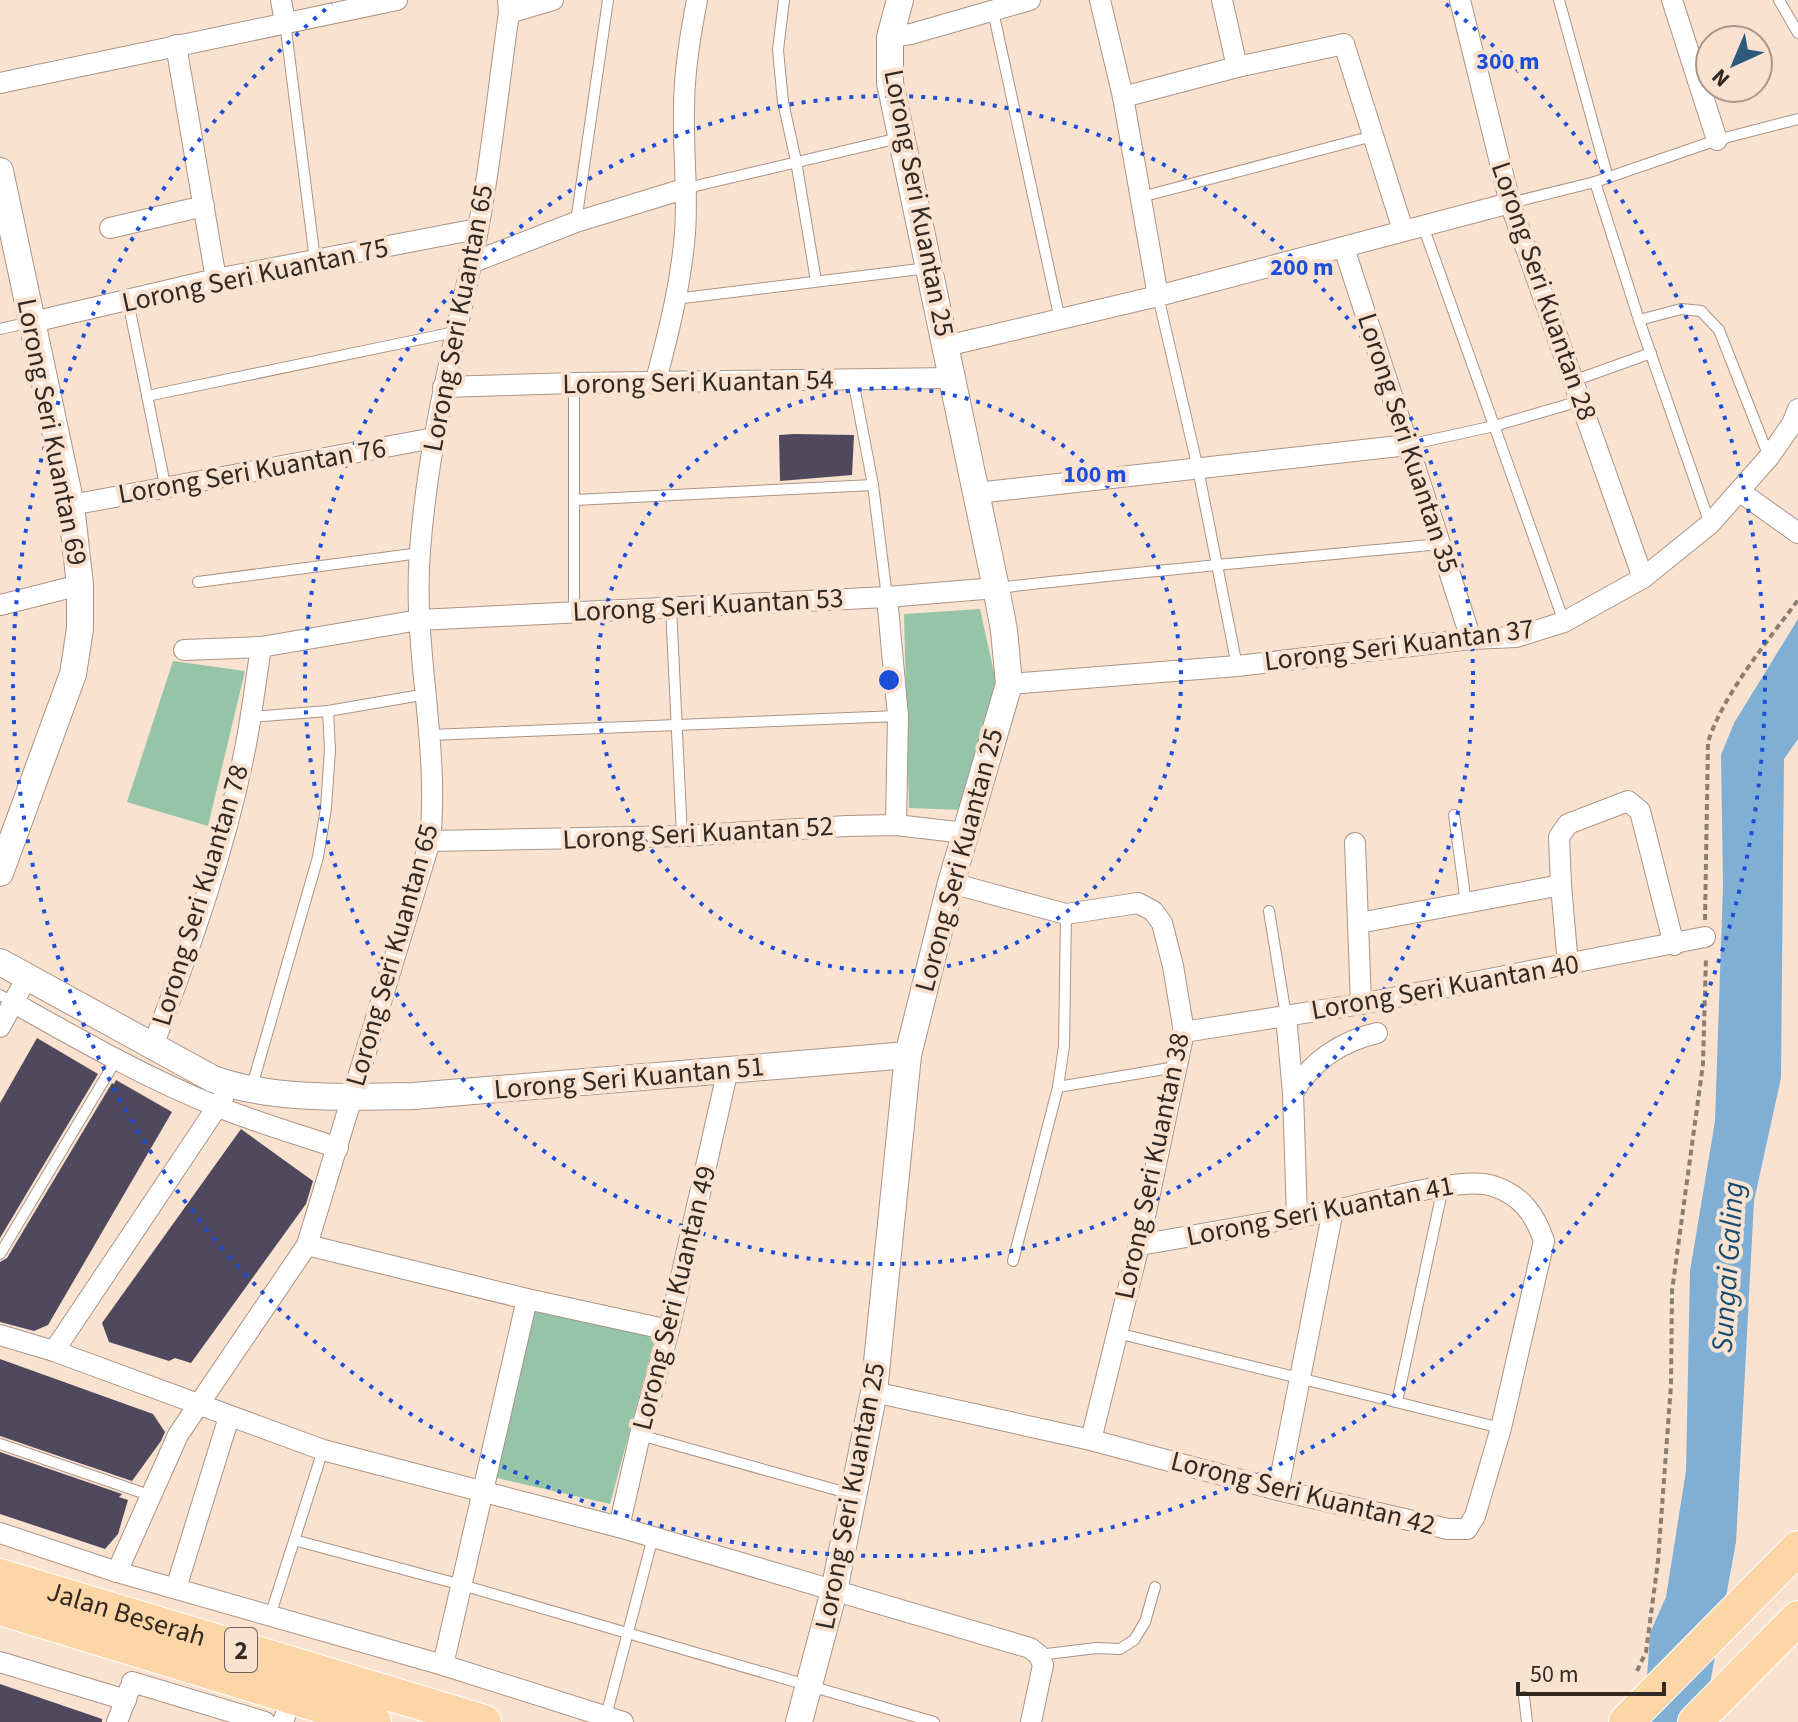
<svg xmlns="http://www.w3.org/2000/svg" width="1798" height="1722" font-family="'Source Sans 3',sans-serif">
<style>
.green{fill:#95c4a9}
.water{fill:#7fafd5}
.building{fill:#50495d}
.lines{fill:none;stroke-linecap:round;stroke-linejoin:round}
.service-casing{stroke:#ab9485;stroke-width:12}
.minor-casing{stroke:#ab9485;stroke-width:22}
.tertiary-casing{stroke:#ab9485;stroke-width:28}
.trunk-casing{stroke:#fff;stroke-width:36}
.path{stroke:#8d7e72;stroke-width:4;stroke-dasharray:6 4;stroke-linecap:butt}
.service{stroke:#fff;stroke-width:10}
.minor{stroke:#fff;stroke-width:20}
.tertiary{stroke:#fff;stroke-width:26}
.trunk{stroke:#fcd6a6;stroke-width:34}
.ring{fill:none;stroke:#1d4ed8;stroke-width:4;stroke-dasharray:4 8}
.labels{text-anchor:middle;dominant-baseline:central;stroke-width:8;stroke-linejoin:round;paint-order:stroke}
.shield{fill:#fae2d1;stroke:#6e6056;stroke-width:2}
.shield-label{font-size:26px;font-weight:bold;fill:#322922}
.street-label{font-size:28px;fill:#322922;stroke:#fae2d1}
.water-label{font-size:30px;font-style:italic;fill:#154c72;stroke:#fae2d1}
.centre{fill:#1d4ed8;stroke:#fae2d1;stroke-width:4}
.ring-label{font-size:24px;text-anchor:middle;font-weight:bold;fill:#1d4ed8;stroke:#fae2d1;stroke-width:8;stroke-linejoin:round;paint-order:stroke}
</style>
<rect width="100%" height="100%" fill="#fae2d1"/>
<g class="green">
<path d="M980 609 999 695 963 810 909 808 904 614Z"/>
<path d="M173 661 245 671 208 826 127 802Z"/>
<path d="M535 1310 656 1334 610 1504 493 1477Z"/>
</g>
<path class="water" d="M1798 619V739L1784 759 1781 1078 1754 1201 1736 1542 1703 1722H1644L1650 1633 1666 1597 1686 1471 1690 1271 1715 1121 1723 886 1721 755 1734 723Z"/>
<g class="building">
<path d="M794 434 854 435 852 475 780 481 779 435Z"/>
<path d="M37 1038 98 1074 0 1238V1103Z"/>
<path d="M116 1080 172 1112 48 1325 34 1331 0 1322V1262L7 1258 112 1083 114 1084Z"/>
<path d="M241 1129 313 1181 306 1204 191 1363 175 1358 169 1361 109 1342 102 1323Z"/>
<path d="M0 1359 153 1414 165 1432 161 1441 132 1481 0 1436Z"/>
<path d="M0 1452 122 1494 119 1497 128 1500 118 1534 105 1549 0 1514Z"/>
<path d="M0 1684 102 1719V1722H0Z"/>
</g>
<g class="lines">
<defs>
<g id="service">
<path d="M784 0 778 50 783 102 796 161 816 281"/>
<path d="M1559 0 1608 178"/>
<path d="M1779 0 1798 33"/>
<path d="M993 11 1060 320"/>
<path d="M285 22 315 260"/>
<path d="M1595 182 1639 320 1710 524"/>
<path d="M687 188 899 138"/>
<path d="M1141 197 1373 136"/>
<path d="M1510 203 1595 182 1717 140 1798 119"/>
<path d="M576 222 608 0"/>
<path d="M1423 226 1564 622"/>
<path d="M1158 296 1198 469 1237 666"/>
<path d="M675 299 928 268"/>
<path d="M128 301 165 485"/>
<path d="M1639 320 1681 309 1701 311 1719 330 1769 457"/>
<path d="M0 329 31 322"/>
<path d="M853 380 873 485 887 597"/>
<path d="M1573 381 1651 353"/>
<path d="M147 396 455 332"/>
<path d="M1408 445 1494 426 1580 401"/>
<path d="M575 500 873 485"/>
<path d="M198 582 420 553"/>
<path d="M997 588C1144 571 1292 558 1440 544"/>
<path d="M671 607 682 836"/>
<path d="M574 610V383"/>
<path d="M251 717 328 711 427 694"/>
<path d="M430 735 898 716"/>
<path d="M1454 815 1466 903"/>
<path d="M1269 911 1286 1016"/>
<path d="M0 995 14 1003"/>
<path d="M252 1086 318 857 326 808 330 750 328 711"/>
<path d="M1058 1087 1176 1067"/>
<path d="M0 1254 116 1060"/>
<path d="M1013 1261 1058 1087 1064 1046 1066 914"/>
<path d="M1117 1333 1501 1428"/>
<path d="M1397 1402 1443 1187"/>
<path d="M640 1435 851 1494"/>
<path d="M0 1444 149 1495"/>
<path d="M294 1540 462 1585 934 1722"/>
<path d="M270 1616 323 1450"/>
<path d="M1039 1655 1096 1648 1120 1649 1134 1640 1145 1622 1155 1587"/>
<path d="M1524 1697 1527 1722"/>
<path d="M606 1716 653 1537"/>
</g>
<g id="minor">
<path d="M281 0 285 22"/>
<path d="M1100 0 1123 97 1158 296"/>
<path d="M1222 0 1237 67"/>
<path d="M1460 0 1510 203 1643 578"/>
<path d="M1672 0 1717 140"/>
<path d="M509 13 553 0"/>
<path d="M890 37 911 34 1030 0"/>
<path d="M176 45 216 279"/>
<path d="M0 83 397 0"/>
<path d="M1123 97 1237 67 1344 44 1403 230"/>
<path d="M110 228 204 206"/>
<path d="M1344 248 1471 639"/>
<path d="M471 263 576 222 687 188"/>
<path d="M33 322 216 279 477 229"/>
<path d="M946 346 1158 296 1510 203"/>
<path d="M655 384C668 335 681 284 685 233 688 192 683 151 684 110 684 72 690 37 697 0"/>
<path d="M443 387 574 383 953 378"/>
<path d="M1739 491 1798 533"/>
<path d="M977 493 1408 445"/>
<path d="M71 505 434 438"/>
<path d="M887 597 898 716 896 825"/>
<path d="M0 605 80 585"/>
<path d="M184 650 261 647 419 620 887 597 996 588"/>
<path d="M1009 684 1237 666 1471 639 1516 637 1564 622 1643 578 1710 524 1769 457 1792 424 1798 409"/>
<path d="M430 841 682 836 847 826 896 825 965 833"/>
<path d="M1355 843 1361 1004"/>
<path d="M951 883 1066 914 1138 903 1153 911 1162 923 1173 966 1184 1032 1139 1245 1091 1440"/>
<path d="M1561 885 1559 837 1568 824 1628 801 1640 811 1674 945"/>
<path d="M1359 923 1561 885 1568 965"/>
<path d="M14 1003C80 1040 146 1078 216 1106 255 1122 297 1134 338 1148"/>
<path d="M1286 1016 1293 1093 1297 1217"/>
<path d="M0 1027 27 977"/>
<path d="M1184 1032 1361 1004 1705 937"/>
<path d="M153 1046C190 948 226 848 246 744 252 712 256 680 261 647"/>
<path d="M1293 1093C1311 1061 1342 1041 1377 1033"/>
<path d="M307 1245 527 1299 669 1330"/>
<path d="M0 1335 54 1351 323 1450 619 1527 1030 1648 1039 1655 1043 1665 1031 1722"/>
<path d="M54 1351 223 1098"/>
<path d="M874 1392 1091 1440 1278 1490 1448 1529H1467L1475 1516 1501 1428 1544 1241C1535 1214 1521 1195 1493 1186 1461 1175 1368 1204 1331 1211 1267 1223 1203 1234 1139 1245"/>
<path d="M1278 1490 1333 1210"/>
<path d="M619 1527 640 1435 669 1330 728 1069"/>
<path d="M0 1533 117 1572 443 1665 623 1722"/>
<path d="M117 1572 178 1435 307 1245 430 841C440 744 412 648 420 551 427 453 450 360 471 265 489 182 497 96 509 13L508 0"/>
<path d="M176 1588 229 1417"/>
<path d="M0 1662 126 1700"/>
<path d="M443 1665 527 1299"/>
<path d="M132 1682 265 1722"/>
<path d="M117 1722 130 1688"/>
<path d="M283 1722 292 1697"/>
</g>
<g id="tertiary">
<path d="M0 171 71 505 80 585V629L73 674 0 873"/>
<path d="M0 962 213 1079C275 1101 349 1097 414 1096L908 1055"/>
<path d="M799 1722 834 1591 874 1392 908 1055 951 883 1009 684 1004 630 996 588 890 83V37L900 0"/>
</g>
<g id="trunk">
<path id="s1" d="M0 1576 484 1722"/>
<path d="M0 1608 374 1722"/>
<path d="M1626 1722 1798 1548"/>
<path d="M1695 1722 1798 1618"/>
</g>
</defs>
<use href="#service" class="service-casing"/>
<use href="#minor" class="minor-casing"/>
<use href="#tertiary" class="tertiary-casing"/>
<use href="#trunk" class="trunk-casing"/>
<g class="path">
<path d="M1705 920 1708 742C1724 693 1767 642 1798 600"/>
<path d="M1637 1671 1646 1652 1658 1561 1671 1385 1672 1291 1703 1064 1706 957"/>
</g>
<use href="#service" class="service"/>
<use href="#minor" class="minor"/>
<use href="#tertiary" class="tertiary"/>
<use href="#trunk" class="trunk"/>
</g>
<g class="ring">
<circle cx="889" cy="680" r="292"/>
<circle cx="889" cy="680" r="584"/>
<path d="M1446 4A876 876 0 1 1 332 4"/>
</g>
<g class="labels">
<rect class="shield" x="225" y="1628" width="32" height="44" rx="6"/>
<g class="shield-label">
<text x="241" y="1650">2</text>
</g>
<g class="street-label">
<text transform="translate(919 203) rotate(79)">Lorong Seri Kuantan 25</text>
<text transform="translate(255 275) rotate(-12)">Lorong Seri Kuantan 75</text>
<text transform="translate(1544 291) rotate(71)">Lorong Seri Kuantan 28</text>
<text transform="translate(458 318) rotate(-79)">Lorong Seri Kuantan 65</text>
<text transform="translate(698 382) rotate(-1)">Lorong Seri Kuantan 54</text>
<text transform="translate(52 432) rotate(79)">Lorong Seri Kuantan 69</text>
<text transform="translate(1408 443) rotate(72)">Lorong Seri Kuantan 35</text>
<text transform="translate(252 471) rotate(-10)">Lorong Seri Kuantan 76</text>
<text transform="translate(708 605) rotate(-3)">Lorong Seri Kuantan 53</text>
<text transform="translate(1399 645) rotate(-7)">Lorong Seri Kuantan 37</text>
<text transform="translate(698 833) rotate(-3)">Lorong Seri Kuantan 52</text>
<text transform="translate(959 860) rotate(-75)">Lorong Seri Kuantan 25</text>
<text transform="translate(200 895) rotate(-73)">Lorong Seri Kuantan 78</text>
<text transform="translate(392 955) rotate(-74)">Lorong Seri Kuantan 65</text>
<text transform="translate(1445 987) rotate(-10)">Lorong Seri Kuantan 40</text>
<text transform="translate(629 1078) rotate(-5)">Lorong Seri Kuantan 51</text>
<text transform="translate(1152 1166) rotate(-78)">Lorong Seri Kuantan 38</text>
<text transform="translate(1320 1211) rotate(-11)">Lorong Seri Kuantan 41</text>
<text transform="translate(674 1298) rotate(-76)">Lorong Seri Kuantan 49</text>
<text transform="translate(1303 1493) rotate(14)">Lorong Seri Kuantan 42</text>
<text transform="translate(850 1496) rotate(-79)">Lorong Seri Kuantan 25</text>
<text stroke="none"><textPath href="#s1" startOffset="132">Jalan Beserah</textPath></text>
</g>
<g class="water-label">
<text transform="translate(1728 1267) rotate(-86)">Sungai Galing</text>
</g>
</g>
<circle cx="889" cy="680" r="12" class="centre"/>
<g class="ring-label">
<text x="1508" y="69">300 m</text>
<text x="1302" y="275">200 m</text>
<text x="1095" y="482">100 m</text>
</g>
<g transform="translate(1734 64) rotate(224)"><circle r="38" fill="#fae2d1" stroke="#aa988b" stroke-width="2"/>
<path d="M0-6L14 30L0 20L-14 30Z" fill="#2c5c7a"/>
<text y="-12" font-size="22" font-weight="bold" text-anchor="middle" fill="#322922">N</text>
</g>
<path d="M1518 1682v12h146v-12" fill="none" stroke="#322922" stroke-width="4"/>
<text x="1530" y="1682" font-size="24" fill="#322922" stroke="#fae2d1" stroke-width="6" paint-order="stroke">50 m</text>
</svg>
